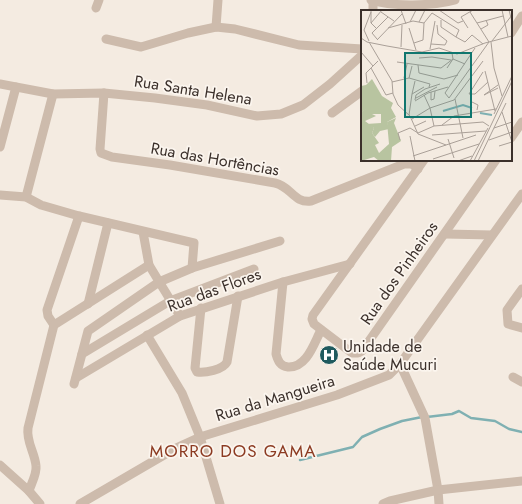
<svg xmlns="http://www.w3.org/2000/svg" width="522" height="504" font-family="Jost,sans-serif">
<style>
.lines{fill:none;stroke-linecap:round;stroke-linejoin:round}
.stream{stroke:#7fb0b2;stroke-width:2.5}
.minor{stroke:#cdbbac;stroke-width:9}
.labels{text-anchor:middle;dominant-baseline:central;stroke-width:3.5;stroke-linejoin:round;paint-order:stroke}
.street-label{font-size:16px;fill:#3b302b;stroke:#fbf5ee}
.poi-label{font-size:16px;fill:#3b302b;stroke:#fbf5ee;text-anchor:start}
.neighbourhood-label{font-size:17px;letter-spacing:1px;fill:#8c3b22;stroke:#fbf5ee}
.inset-river{fill:none;stroke:#7fb0b2;stroke-width:2}
.inset-road{fill:none;stroke:#aaa098;stroke-width:1}
.view{fill:#0f766e;fill-opacity:0.15;stroke:#0f766e;stroke-width:2}
.inset-edge{fill:none;stroke:#3b302b;stroke-width:2}
</style>
<rect width="100%" height="100%" fill="#f4ebe1"/>
<g class="lines">
<g class="stream">
<path d="M427 417 452 414 459 411 471 418 495 421 509 429 522 432"/>
<path d="M300 460 353 447 362 437 380 429 402 421 422 417"/>
</g>
<g class="minor">
<path d="M371 0C391 7 434 6 455 0"/>
<path d="M373 1V11"/>
<path d="M96 8 99 0"/>
<path d="M216 27 218 0"/>
<path d="M511 33 522 16"/>
<path d="M106 39 141 47 188 33 216 27 235 29 299 45 362 49"/>
<path d="M0 84 53 94 104 93 155 98 207 105 257 116 281 114 303 105 330 84 362 55"/>
<path d="M104 93 100 149 101 153 112 157 170 165 275 183C292 187 293 203 311 201L404 164H412L418 169"/>
<path d="M332 113 362 91"/>
<path d="M511 138 522 122"/>
<path d="M0 147 16 87"/>
<path d="M424 160 313 315 312 319 314 324 352 353H358L362 351 496 160"/>
<path d="M0 195 26 197 41 205 79 216 194 243 192 268"/>
<path d="M26 197 53 94"/>
<path d="M143 232 149 265 180 316"/>
<path d="M445 234 492 235"/>
<path d="M283 282 276 354C278 361 280 366 288 367 307 368 314 343 321 330"/>
<path d="M522 289 507 310 508 324 522 328"/>
<path d="M88 304 108 223"/>
<path d="M201 308 195 368 197 372C205 373 223 370 227 362L238 296"/>
<path d="M54 325 48 316 47 310 79 216"/>
<path d="M147 335 182 393 200 437 220 504"/>
<path d="M82 354 170 301 254 269"/>
<path d="M400 364 425 418 438 490 439 504"/>
<path d="M513 377 522 382"/>
<path d="M76 378 180 316 283 282 350 264"/>
<path d="M74 384 88 331 159 282 192 268 280 241"/>
<path d="M0 465 29 491 40 504"/>
<path d="M29 491C31 484 37 474 36 466 35 453 26 442 28 428L54 325 149 265"/>
<path d="M80 504 176 448 200 437 337 395 389 375 400 364 522 194"/>
<path d="M383 504 390 501 438 490 522 481"/>
</g>
</g>
<defs>
<symbol id="hospital-disc" viewBox="-11 -11 22 22"><circle r="9.5" fill="#1f5a5e" stroke="#fbf5ee"/><path d="M-5-5h3v3.5h4V-5h3V5h-3V1.5h-4V5h-3Z" fill="#fff"/></symbol>
</defs>
<g fill-rule="evenodd">
<use href="#hospital-disc" x="318" y="344" width="22" height="22"/>
</g>
<g class="labels">
<g class="street-label">
<text transform="translate(193 90) rotate(9)">Rua Santa Helena</text>
<text transform="translate(215 159) rotate(10)">Rua das Hortências</text>
<text transform="translate(399 273) rotate(-55)">Rua dos Pinheiros</text>
<text transform="translate(214 290) rotate(-20)">Rua das Flores</text>
<text transform="translate(275 398) rotate(-17)">Rua da Mangueira</text>
</g>
<g class="poi-label">
<text x="343" y="346">Unidade de<tspan x="343" dy="18">Saúde Mucuri</tspan></text>
</g>
<g class="neighbourhood-label">
<text x="233" y="451">MORRO DOS GAMA</text>
</g>
</g>
<g transform="translate(361 10)">
<rect width="151" height="151" fill="#f4ebe1"/>
<path d="M8 97H10L11 104 15 106 4 111 13 118 11 123 18 133 14 135 18 143 28 134 26 112 35 108 33 113 40 131 31 137 30 151H18L13 147 0 151V102Z" fill="#b8c4a0"/>
<path d="M11 69 21 86 32 93 30 98 35 107 26 112 28 119 19 121 14 127 11 123 13 118 5 114 20 113V104H8L10 97 0 102V76L5 75Z" fill="#b8c4a0"/>
<path class="inset-river" d="M82 101 102 95 111 98M119 103 131 105"/>
<path class="inset-road" d="M10 0V13L15 18M40 0 45 14M78 0 97 13 102 11M141 0 147 27M148 0 151 12M20 2 33 11M109 2 128 32 88 88 84 83 114 38M80 10V17L95 27 104 32 111 25 122 34M49 12 55 0M58 12 64 0M10 13 21 0M116 13 142 6M27 18 52 11 63 13M48 18 55 40M107 18 100 7 112 0M120 19 127 15 125 10M0 28 6 32 26 36 61 42 78 38 96 44 124 33 151 26M16 29 11 23 27 7M16 30 41 4M8 31 3 20 10 2M131 31 151 5M8 32 31 71 32 84 37 95 49 106 57 124 85 135M130 32 133 58 141 86M53 33 62 30 63 13 71 3 98 20 95 27M70 34 84 35 86 31 77 24 76 15M40 37 41 15M69 39 74 11M0 42 12 56M58 48 71 47 90 50M36 52 80 58 92 49 91 43M57 55 58 63 83 69 97 65M10 58 25 85 32 83M86 58 92 49 104 54M124 61 134 101M122 62 108 84H114L127 72M43 68 46 54M48 68 51 56M31 72 48 68 69 74 68 77M6 73 5 63 17 51M137 75 123 85 137 78M70 82V90L73 89 74 81M51 84 54 71M63 85 69 98 73 116M55 88 76 77M94 89 102 128M54 90 55 85 64 79 79 74M54 91 67 83 87 77M109 91 117 95 116 100M141 102 151 132M133 104 151 66M48 105 51 84 63 77M51 109 69 98 93 90 122 51M81 115 93 106 135 99M54 116 65 111M133 118 151 112M71 125 125 121M49 126 54 151M87 129 93 148M39 130 37 123 49 118 57 123 73 116 122 112 128 116M128 130 151 122M138 136 151 132M52 146 115 125M72 149 118 134M97 151 111 146M109 151 127 118M113 151 151 71M117 151 145 93"/>
<path class="view" d="M44 43H110V107H44Z"/>
<rect width="151" height="151" class="inset-edge"/>
</g>
</svg>
